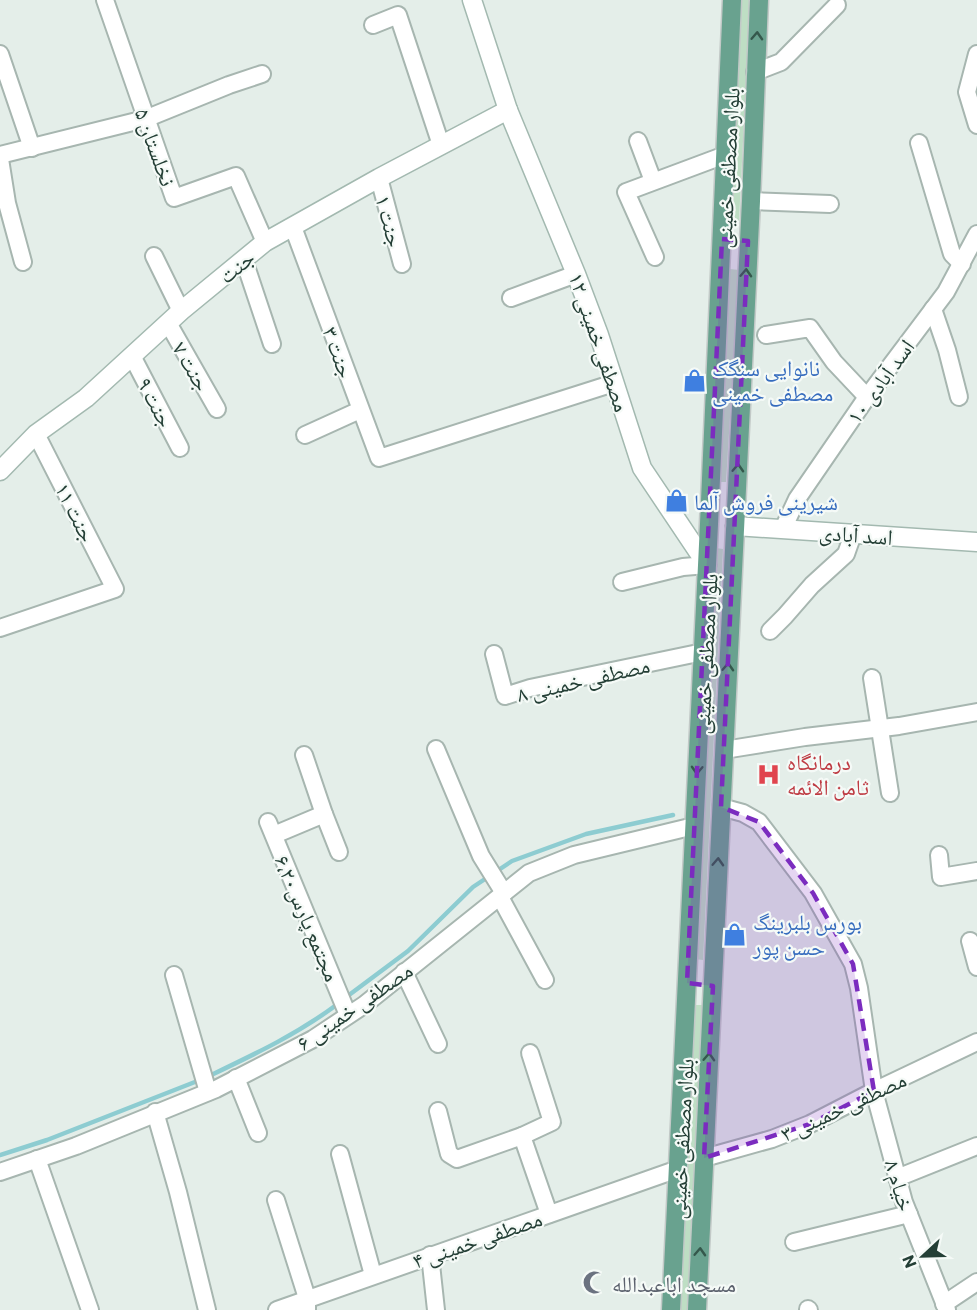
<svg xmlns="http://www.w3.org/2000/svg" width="977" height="1310" font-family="Commissioner,'Noto Naskh Arabic',sans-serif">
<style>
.green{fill:#bedec4}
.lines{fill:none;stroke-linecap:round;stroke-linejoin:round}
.stream{stroke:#8dccd1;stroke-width:4.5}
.street-casing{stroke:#a7b6b0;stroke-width:20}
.secondary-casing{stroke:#a3b9b0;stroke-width:21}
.primary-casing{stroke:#c2c9c7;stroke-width:21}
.street{stroke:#fff;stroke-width:16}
.secondary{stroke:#fff;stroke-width:18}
.primary{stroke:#69a28f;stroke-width:18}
.oneway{stroke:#35584c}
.marked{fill:#7b2cbf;fill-opacity:0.2;stroke:#7b2cbf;stroke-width:4.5;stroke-dasharray:12 8;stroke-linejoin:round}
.labels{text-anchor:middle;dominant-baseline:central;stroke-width:4.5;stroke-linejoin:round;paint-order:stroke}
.street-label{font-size:22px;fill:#243f36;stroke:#f5faf7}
.shop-label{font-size:22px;fill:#366cbe;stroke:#f5faf7;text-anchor:start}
.health-label{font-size:22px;fill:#be3a42;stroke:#f5faf7;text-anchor:start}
.worship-label{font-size:22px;fill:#5b616d;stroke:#f5faf7;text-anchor:start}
</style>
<rect width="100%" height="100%" fill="#e4eee9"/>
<g class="green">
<path d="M741 0H750L739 221 731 220Z"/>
<path d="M730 269 739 270 726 482H717Z"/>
<path d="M716 548 723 549 703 960 695 959Z"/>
<path d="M693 1005H703L688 1310H680Z"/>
</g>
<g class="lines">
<g class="stream">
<path d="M345 998 408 951 473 887 512 861 586 834 673 815"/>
<path d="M207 1077C253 1055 298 1034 339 1003"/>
<path d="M0 1155 47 1140 200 1080"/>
</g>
<defs>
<g id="street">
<path d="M105 0 174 198 236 176 265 242"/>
<path d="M373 25 398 15 441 145"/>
<path d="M0 54 32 148"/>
<path d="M977 54 967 92 977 125"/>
<path d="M755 72 781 62 837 5"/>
<path d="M638 141 653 181"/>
<path d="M919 143 952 254 962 264"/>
<path d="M0 155 145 119 229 85 262 74"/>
<path d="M0 159 7 203 23 262"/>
<path d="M379 178 402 264"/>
<path d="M751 201 830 204"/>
<path d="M293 227 379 458 614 383"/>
<path d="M154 256 181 311"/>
<path d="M655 257 626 192 725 155"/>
<path d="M244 260 272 344"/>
<path d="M511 298 576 274"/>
<path d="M933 309 947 350 959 397"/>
<path d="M168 323 217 409"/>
<path d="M766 335 810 328 834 362 867 397"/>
<path d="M132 356 180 448"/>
<path d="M305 435 360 410"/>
<path d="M783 529 797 499 867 397 946 292 977 234"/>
<path d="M622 582 683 567 707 565"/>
<path d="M0 628 115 589 36 434"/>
<path d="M770 631 785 616 812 585 846 554 853 534"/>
<path d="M494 654 505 696 530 688 703 652"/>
<path d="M872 678 890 793"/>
<path d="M436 749 481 856 504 893"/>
<path d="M724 750 805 737 899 726 977 712"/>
<path d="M304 755 324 814"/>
<path d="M721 807 743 813 759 822 813 893 853 964 859 988 874 1091 904 1202 947 1310"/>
<path d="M268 822 348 1015"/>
<path d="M274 835 324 814 339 852"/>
<path d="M939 855 941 877 977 871"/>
<path d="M500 897 545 980"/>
<path d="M970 941 977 967"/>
<path d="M404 972 438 1044"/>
<path d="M174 975 208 1092"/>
<path d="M236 1078 258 1133"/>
<path d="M438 1111 449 1154 457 1159 522 1136 549 1214"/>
<path d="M155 1112 178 1192 207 1310"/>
<path d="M522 1136 552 1122 530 1053"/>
<path d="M340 1154 373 1275"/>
<path d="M704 1158 772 1139 810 1124 874 1091 977 1042"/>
<path d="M37 1159 90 1310"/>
<path d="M0 1172 76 1146 216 1089 313 1039 364 1005 529 873 574 855 694 826"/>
<path d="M897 1178 977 1146"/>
<path d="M276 1200 307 1298V1309"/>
<path d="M794 1242 909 1214"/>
<path d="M430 1255 436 1310"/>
<path d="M944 1304 977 1282"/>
<path d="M808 1309 809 1310"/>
<path d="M277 1310 678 1169"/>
</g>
<g id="secondary">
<path d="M472 0 508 110 576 274 599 335 642 468 707 565"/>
<path d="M0 471 36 434 86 398 181 311 265 242 379 178 508 110"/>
<path d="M735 526 977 542"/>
</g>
<g id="primary">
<path d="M671 1310 709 524 732 0"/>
<path d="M697 1310 751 201 759 0"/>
</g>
</defs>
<use href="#street" class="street-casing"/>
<use href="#secondary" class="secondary-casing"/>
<use href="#primary" class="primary-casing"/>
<use href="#street" class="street"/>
<use href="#secondary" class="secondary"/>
<use href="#primary" class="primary"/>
</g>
<defs><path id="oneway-chevron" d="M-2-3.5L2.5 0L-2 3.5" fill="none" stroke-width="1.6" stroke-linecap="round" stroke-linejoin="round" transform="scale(1.5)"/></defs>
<g class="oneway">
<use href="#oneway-chevron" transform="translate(757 36) rotate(-87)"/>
<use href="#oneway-chevron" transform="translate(746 273) rotate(-87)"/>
<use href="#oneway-chevron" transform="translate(738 468) rotate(-87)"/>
<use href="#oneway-chevron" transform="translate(728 667) rotate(-87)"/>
<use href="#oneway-chevron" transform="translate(697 770) rotate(93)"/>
<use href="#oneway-chevron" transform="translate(718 862) rotate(-87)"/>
<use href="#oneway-chevron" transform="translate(709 1057) rotate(-87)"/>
<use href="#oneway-chevron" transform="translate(700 1252) rotate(-87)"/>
</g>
<path class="marked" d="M722 239 748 241 721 807 759 822 813 893 853 964 874 1091 810 1124 704 1158 713 986 687 983Z"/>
<defs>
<symbol id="shop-bare" viewBox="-9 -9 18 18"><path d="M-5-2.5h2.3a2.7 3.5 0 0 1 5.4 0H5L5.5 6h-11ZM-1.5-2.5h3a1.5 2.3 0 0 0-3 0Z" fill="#3f7fe0" stroke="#f5faf7" stroke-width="2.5" paint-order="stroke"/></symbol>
<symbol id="hospital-bare" viewBox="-9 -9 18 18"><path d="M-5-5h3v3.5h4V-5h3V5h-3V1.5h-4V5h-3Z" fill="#e0444e" stroke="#f5faf7" stroke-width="2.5" paint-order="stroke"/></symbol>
<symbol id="mosque-bare" viewBox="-9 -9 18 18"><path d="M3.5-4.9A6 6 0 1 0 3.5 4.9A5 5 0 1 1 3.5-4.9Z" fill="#6b7280" stroke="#f5faf7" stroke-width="2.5" paint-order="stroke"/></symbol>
</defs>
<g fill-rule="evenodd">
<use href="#shop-bare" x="678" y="364" width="33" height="33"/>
<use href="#shop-bare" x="660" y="484" width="33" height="33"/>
<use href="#hospital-bare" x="752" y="758" width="33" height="33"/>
<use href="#shop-bare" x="718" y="918" width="33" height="33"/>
<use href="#mosque-bare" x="578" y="1266" width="33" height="33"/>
</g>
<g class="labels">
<g class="street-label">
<text transform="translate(156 147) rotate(70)">نخلستان ۵</text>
<text transform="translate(727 168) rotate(-87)">بلوار مصطفی خمینی</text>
<text transform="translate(390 221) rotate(75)">جنت ۱</text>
<text transform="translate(236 266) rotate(-39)">جنت</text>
<text transform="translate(600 342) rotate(71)">مصطفی خمینی ۱۲</text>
<text transform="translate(339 352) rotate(70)">جنت ۳</text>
<text transform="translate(192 366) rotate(60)">جنت ۷</text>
<text transform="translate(880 381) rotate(-54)">اسد آبادی ۱۰</text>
<text transform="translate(156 402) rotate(62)">جنت ۹</text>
<text transform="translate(76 512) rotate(63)">جنت ۱۱</text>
<text transform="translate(856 534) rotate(4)">اسد آبادی</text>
<text transform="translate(705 654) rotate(-87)">بلوار مصطفی خمینی</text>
<text transform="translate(583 679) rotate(-13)">مصطفی خمینی ۸</text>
<text transform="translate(308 918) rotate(67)">۶،مجتمع پارس۲۰</text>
<text transform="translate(354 1006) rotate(-35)">مصطفی خمینی ۶</text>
<text transform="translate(843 1106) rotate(-25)">مصطفی خمینی ۳</text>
<text transform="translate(681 1139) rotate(-87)">بلوار مصطفی خمینی</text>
<text transform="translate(900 1185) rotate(73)">خیام ۸</text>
<text transform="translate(477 1239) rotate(-19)">مصطفی خمینی ۴</text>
</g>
<g class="shop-label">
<text x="712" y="367">نانوایی سنگک<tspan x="712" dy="25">مصطفی خمینی</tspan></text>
<text x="694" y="501">شیرینی فروش آلما</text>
<text x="753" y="921">بورس بلبرینگ<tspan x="753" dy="25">حسن پور</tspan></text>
</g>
<g class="health-label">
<text x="787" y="761">درمانگاه<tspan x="787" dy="25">ثامن الائمه</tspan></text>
</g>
<g class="worship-label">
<text x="612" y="1283">مسجد اباعبدالله</text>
</g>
</g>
<g transform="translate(923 1256) rotate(248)" stroke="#f5faf7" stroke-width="4.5" paint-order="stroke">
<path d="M0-4.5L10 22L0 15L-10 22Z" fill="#243f36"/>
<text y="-9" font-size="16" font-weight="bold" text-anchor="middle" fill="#243f36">N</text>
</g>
</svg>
